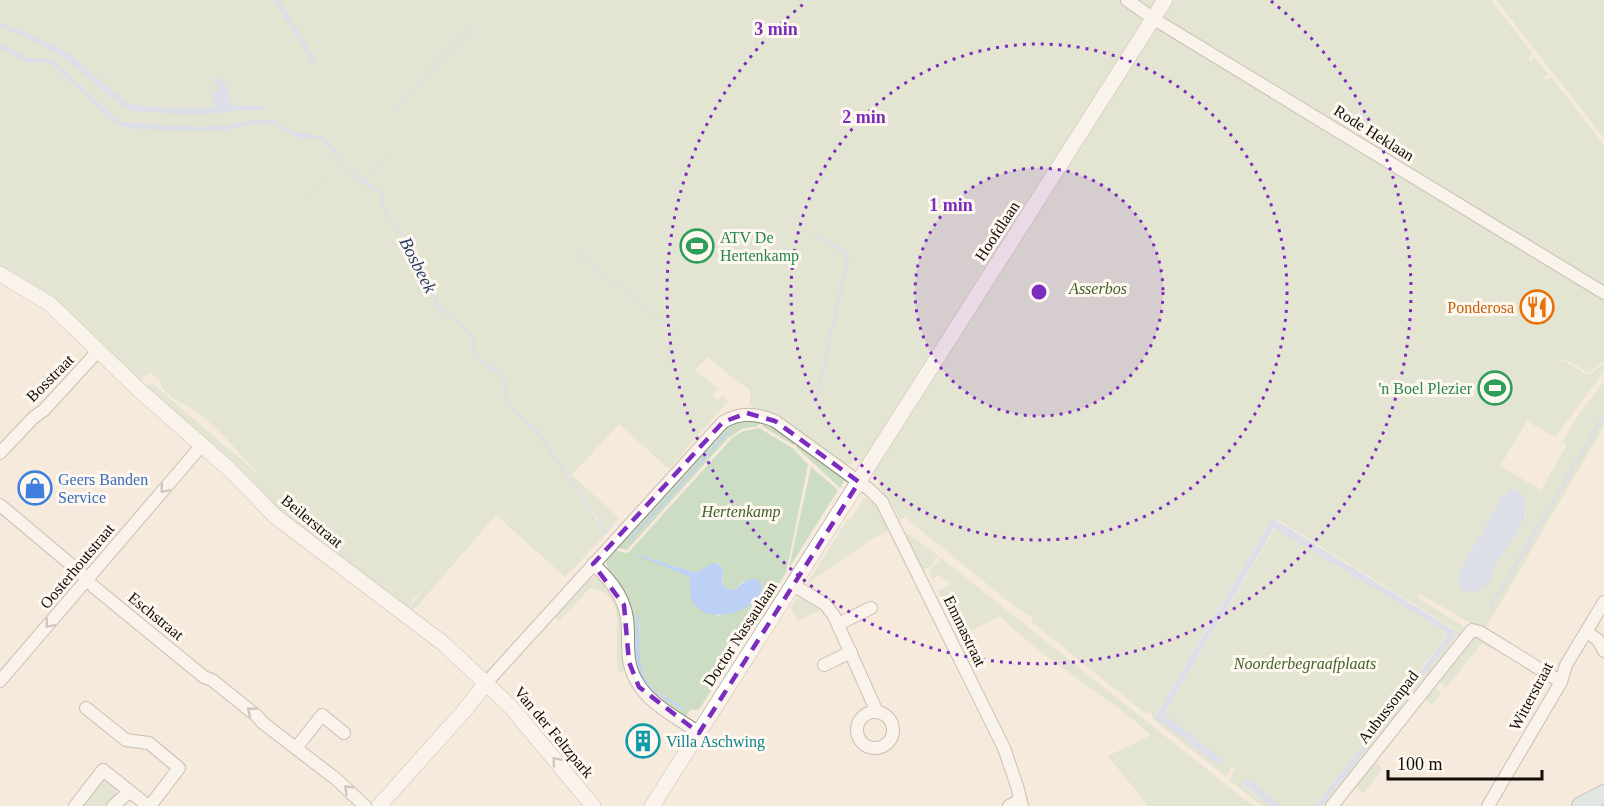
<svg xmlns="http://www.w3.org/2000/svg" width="1604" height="806" font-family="Georgia,serif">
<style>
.green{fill:#cdddc3;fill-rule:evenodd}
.water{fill:#bcd1f5}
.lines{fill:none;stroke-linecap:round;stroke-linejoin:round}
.stream{stroke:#bcd1f5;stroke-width:3}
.minor-casing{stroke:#958b7e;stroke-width:14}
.tertiary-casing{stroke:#958b7e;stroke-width:16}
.secondary-casing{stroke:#958b7e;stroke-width:20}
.minor{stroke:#fff;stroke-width:12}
.tertiary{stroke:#fff;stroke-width:15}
.secondary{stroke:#c6e5ec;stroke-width:18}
.oneway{stroke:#9f9e9c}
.marked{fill:none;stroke:#7b2cbf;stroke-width:4.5;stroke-dasharray:12 8;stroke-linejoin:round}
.ring{fill:none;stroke:#7b2cbf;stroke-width:3;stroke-dasharray:3 6}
.labels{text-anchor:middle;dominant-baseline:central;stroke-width:6;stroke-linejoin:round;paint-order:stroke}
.street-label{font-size:16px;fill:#100c08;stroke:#fff8f0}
.leisure-label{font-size:16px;fill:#27864d;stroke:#fff8f0;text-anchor:start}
.park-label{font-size:16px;font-style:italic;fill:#42602c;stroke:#fff8f0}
.food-label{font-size:16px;fill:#c56008;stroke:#fff8f0;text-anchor:end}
.shop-label{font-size:16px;fill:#366cbe;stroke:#fff8f0;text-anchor:start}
.culture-label{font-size:16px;fill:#0d838f;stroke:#fff8f0;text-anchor:start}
.water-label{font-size:18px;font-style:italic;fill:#253e6c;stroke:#fff8f0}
.centre{fill:#7b2cbf;stroke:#fff8f0;stroke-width:3}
.ring-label{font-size:18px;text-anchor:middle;font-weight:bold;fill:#7b2cbf;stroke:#fff8f0;stroke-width:6;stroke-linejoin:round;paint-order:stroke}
</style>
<rect width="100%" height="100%" fill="#f5eadd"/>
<g class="green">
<path d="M0 0H1491L1532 53 1529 59 1531 62 1534 57 1548 74 1543 77 1546 80 1551 77 1604 145V360L1589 373 1564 359 1553 368 1564 361 1586 374H1591L1604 363V372L1555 437 1527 421 1500 466 1541 490 1567 445 1563 442 1577 417 1604 381V426L1484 631 1420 594 1418 598 1463 626 1466 631 1327 806H1322L1454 636 1455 633 1454 629 1277 519 1270 521 1155 716H1167L1165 712 1276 527 1445 631 1447 635 1315 806H1282L1246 778 1242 784 1270 806H1262L1229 780 1235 769 1232 767 1226 777 1153 719 1152 714 1148 711 1146 714 1031 621 1033 618 1014 606 907 519 909 517 906 515 901 520C895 508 880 491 878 481L880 477 858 468 857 465 859 460 856 458 851 464 845 465 813 443 812 440 802 432 755 410 750 404V390L742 384 741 385 708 357 695 370 718 389 712 394 718 400 723 395 728 401 669 469 619 424 572 475 619 518 608 530 597 514 565 474 606 532V534L565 577 496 515 413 611 409 608 420 594 419 592 408 607 280 512 147 387 149 384 154 385 259 475C238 452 217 426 191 408 180 401 168 398 161 386V382L150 372 141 381 45 292 0 266ZM1508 491 1527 513 1494 565C1495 574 1487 585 1480 590L1458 582 1459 572 1502 497Z"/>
<path d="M1496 0H1604V138Z"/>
<path d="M738 420 761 421 758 426 742 429 728 438 627 550 618 548 617 544 724 427Z"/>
<path d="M764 421 772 424 795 441 793 445 762 426Z"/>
<path d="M759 428 794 449 808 465 786 573 700 708 697 710H690L684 719 664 705 638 678 606 562 616 550 624 553 629 552 733 437 744 431ZM636 554 695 573 717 563 723 568C724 576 719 583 727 589H735L744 581 762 591C755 607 733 613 717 616L690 577ZM638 615C642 626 637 640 638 652 640 691 664 693 687 711 633 688 637 667 638 615Z"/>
<path d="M798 444 844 478 845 480 840 488 796 447Z"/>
<path d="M811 467 838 490 789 568Z"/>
<path d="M864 498C878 501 883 519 889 531L873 538 806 585 847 520 851 519Z"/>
<path d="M906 534H909L938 556 930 567 922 571 905 536Z"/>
<path d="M941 558 1253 806H1148L1108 756 1151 735C1103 692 1046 662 1000 616L961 636 938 591 951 584 939 575 933 579 929 571Z"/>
<path d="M594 577 601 580 603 578 621 606 622 659 624 667 628 669 619 673C611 646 632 592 590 588L559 621 555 617 589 580Z"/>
<path d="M800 594 823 609 797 621 791 608Z"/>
<path d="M1472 634 1494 644 1491 649 1482 643 1446 688 1437 681Z"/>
<path d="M1432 686 1440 692 1441 695 1432 705 1424 699Z"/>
<path d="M1370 761 1378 763 1382 770 1363 794 1354 782Z"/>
<path d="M102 780H107L117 788 114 801 108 806H79Z"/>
</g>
<g class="water">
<path d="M273 0H279L320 67 313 62 304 66 311 59Z"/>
<path d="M0 22 65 50 126 102 134 105 187 109 215 106V101L211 96 218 89V86L213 81 218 77 225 83 232 105 264 106 266 109 193 115 133 111 121 105 59 54 0 26Z"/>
<path d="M473 25 474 26 392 113 391 112Z"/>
<path d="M0 44 26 57 53 60 120 122 196 127 222 126 244 121 274 120 292 131 319 136 325 138 344 160 337 167 341 161 321 140 295 137 274 123 253 124 221 131H174L126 128 112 121 50 63 24 62 0 49Z"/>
<path d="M404 136 368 177 367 181 383 193 384 205 388 218 407 237 438 303 472 334C475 340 473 344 475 350 479 363 491 366 502 371L506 383 508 404 537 429 577 490 597 514 607 530 617 521 606 534 596 515 576 492 535 431 506 405 504 383 501 373C489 368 478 364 473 351 471 345 473 341 470 335L436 305 406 238 387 219 382 206 381 194 360 182 348 171 350 170 362 180H364Z"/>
<path d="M327 177V178L231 281Z"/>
<path d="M814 233 850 254 816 405 815 403 847 255 813 235Z"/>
<path d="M576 251 676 332 681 337 575 252Z"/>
<path d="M733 428 629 542 628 541 725 434Z"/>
<path d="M1512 489C1548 499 1505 548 1495 565 1493 582 1481 595 1464 591L1458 582 1459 572 1502 497Z"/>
<path d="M1274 519 1455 631 1454 636 1322 806H1315L1446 638 1447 634 1445 631 1274 528 1165 712 1167 716 1222 759 1218 765 1155 717 1270 522Z"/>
<path d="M637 554 695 573 713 563 718 564 723 568 722 584 727 589H735C743 584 746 577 757 579L761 584 762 591C753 613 704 627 692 600 689 593 691 584 690 577L636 555Z"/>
<path d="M637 615H639C641 643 632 675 660 694 668 700 682 705 688 711 661 700 639 685 636 654 635 641 638 628 637 615Z"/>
<path d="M1247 778 1282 806H1270L1242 783Z"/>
</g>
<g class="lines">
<path class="stream" d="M1491 607 1604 415"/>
<defs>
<g id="minor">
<path d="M1127 0 1154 19 1604 293"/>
<path d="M0 453 33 418 44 410 98 351"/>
<path d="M0 505 81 573 94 587 204 677 212 680 257 716 263 723 336 779 365 806"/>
<path d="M593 564C614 583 628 602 628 631 628 648 627 665 636 680 648 704 678 718 699 733"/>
<path d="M793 585 825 604 834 616 877 712"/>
<path d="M838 624 871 608"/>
<path d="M1587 632 1598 640 1604 651"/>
<path d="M824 665 851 652"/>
<path d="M0 681 202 445"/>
<path d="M486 683 723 422C741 412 756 413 775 421L870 490 882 502 1004 748 1017 786 1022 806"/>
<path d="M86 708 126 740 149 743 179 768 150 806"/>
<circle cx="875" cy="730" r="18"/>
<path d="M296 748 322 715 344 733"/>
<path d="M75 806 103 770 148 806"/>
<path d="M113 806 129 792"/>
<path d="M1009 806 1020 800"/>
<path d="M1332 806 1472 630 1480 632 1561 682"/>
<path d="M1488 806 1561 682 1566 665 1604 602"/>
</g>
<g id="tertiary">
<path d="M0 274 50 304 138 389 229 469 276 517 444 644 511 707 593 806"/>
<path d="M379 806 464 711 486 683"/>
<path d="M652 806 1165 0"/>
</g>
<path id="secondary" d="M1581 806 1604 794"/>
</defs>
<use href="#minor" class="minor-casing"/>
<use href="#tertiary" class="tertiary-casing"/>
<use href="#secondary" class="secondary-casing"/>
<use href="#minor" class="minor"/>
<use href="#tertiary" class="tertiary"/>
<use href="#secondary" class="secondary"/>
</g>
<defs><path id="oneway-chevron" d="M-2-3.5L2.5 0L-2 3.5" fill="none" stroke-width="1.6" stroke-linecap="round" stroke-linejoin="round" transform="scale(1.5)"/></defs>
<g class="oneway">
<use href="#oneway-chevron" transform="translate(164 489) rotate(130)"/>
<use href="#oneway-chevron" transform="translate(49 624) rotate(131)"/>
<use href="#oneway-chevron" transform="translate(251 711) rotate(-141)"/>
<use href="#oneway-chevron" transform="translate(556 761) rotate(-130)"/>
<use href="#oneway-chevron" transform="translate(348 789) rotate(-137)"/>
</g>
<path d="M0 0H1604V806H0ZM747 413 775 421 859 482 699 733 639 687 629 662 624 605 593 564 723 422Z" fill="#f5eadd" fill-opacity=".55" fill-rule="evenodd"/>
<path class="marked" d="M747 413 775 421 859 482 699 733 639 687 629 662 624 605 593 564 723 422Z"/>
<circle cx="1039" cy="292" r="124" fill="#7b2cbf" fill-opacity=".12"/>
<g class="ring">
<circle cx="1039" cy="292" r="124"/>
<circle cx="1039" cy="292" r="248"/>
<path d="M1271 1A372 372 0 1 1 807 1"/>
</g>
<defs>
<symbol id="stadium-ring" viewBox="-11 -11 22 22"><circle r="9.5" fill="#fff8f0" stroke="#2e9e5b" stroke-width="1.5"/><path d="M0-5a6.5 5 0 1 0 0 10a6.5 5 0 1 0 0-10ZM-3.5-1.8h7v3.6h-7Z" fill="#2e9e5b"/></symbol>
<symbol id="restaurant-ring" viewBox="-11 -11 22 22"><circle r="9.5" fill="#fff8f0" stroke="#e8710a" stroke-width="1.5"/><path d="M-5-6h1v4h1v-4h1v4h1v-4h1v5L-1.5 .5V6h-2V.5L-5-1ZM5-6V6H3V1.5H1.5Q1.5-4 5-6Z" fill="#e8710a"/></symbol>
<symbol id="shop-ring" viewBox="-11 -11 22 22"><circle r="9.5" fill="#fff8f0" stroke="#3f7fe0" stroke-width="1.5"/><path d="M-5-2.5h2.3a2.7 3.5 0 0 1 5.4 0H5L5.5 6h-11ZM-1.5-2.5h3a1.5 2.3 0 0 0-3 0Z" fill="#3f7fe0"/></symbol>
<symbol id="building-ring" viewBox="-11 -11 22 22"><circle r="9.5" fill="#fff8f0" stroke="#0f9aa8" stroke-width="1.5"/><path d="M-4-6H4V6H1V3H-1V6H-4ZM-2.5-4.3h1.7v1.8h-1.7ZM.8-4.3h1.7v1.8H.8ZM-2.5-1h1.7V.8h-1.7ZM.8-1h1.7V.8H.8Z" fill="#0f9aa8"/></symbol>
</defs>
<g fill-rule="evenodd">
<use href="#stadium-ring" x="678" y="227" width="38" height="38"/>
<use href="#restaurant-ring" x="1518" y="288" width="38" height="38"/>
<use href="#stadium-ring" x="1476" y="369" width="38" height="38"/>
<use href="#shop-ring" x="16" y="469" width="38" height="38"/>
<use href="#building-ring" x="624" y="722" width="38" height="38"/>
</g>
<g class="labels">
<g class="street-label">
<text transform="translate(1374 133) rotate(32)">Rode Heklaan</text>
<text transform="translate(997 231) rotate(-57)">Hoofdlaan</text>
<text transform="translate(50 378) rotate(-45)">Bosstraat</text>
<text transform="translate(312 521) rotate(39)">Beilerstraat</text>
<text transform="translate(77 566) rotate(-50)">Oosterhoutstraat</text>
<text transform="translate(156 616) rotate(39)">Eschstraat</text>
<text transform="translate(965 631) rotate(64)">Emmastraat</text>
<text transform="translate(740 634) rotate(-57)">Doctor Nassaulaan</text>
<text transform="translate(1531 696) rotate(-62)">Witterstraat</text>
<text transform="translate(1388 707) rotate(-52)">Aubussonpad</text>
<text transform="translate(554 732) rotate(50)">Van der Feltzpark</text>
</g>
<g class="leisure-label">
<text x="720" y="237">ATV De<tspan x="720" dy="18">Hertenkamp</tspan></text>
<text x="1472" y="388" text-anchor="end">'n Boel Plezier</text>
</g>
<g class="park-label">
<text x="1098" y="288">Asserbos</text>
<text x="741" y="511">Hertenkamp</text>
<text x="1305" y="663">Noorderbegraafplaats</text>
</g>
<g class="food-label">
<text x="1514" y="307">Ponderosa</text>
</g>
<g class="shop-label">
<text x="58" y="479">Geers Banden<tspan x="58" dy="18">Service</tspan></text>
</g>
<g class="culture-label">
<text x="666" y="741">Villa Aschwing</text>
</g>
<g class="water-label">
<text transform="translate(418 265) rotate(63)">Bosbeek</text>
</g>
</g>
<circle cx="1039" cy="292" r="9" class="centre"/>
<g class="ring-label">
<text x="776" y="35">3 min</text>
<text x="864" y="123">2 min</text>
<text x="951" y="211">1 min</text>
</g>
<path d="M1388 770v9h154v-9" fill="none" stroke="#100c08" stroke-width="3"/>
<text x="1397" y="770" font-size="18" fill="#100c08" stroke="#fff8f0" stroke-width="4.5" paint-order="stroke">100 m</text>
</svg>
